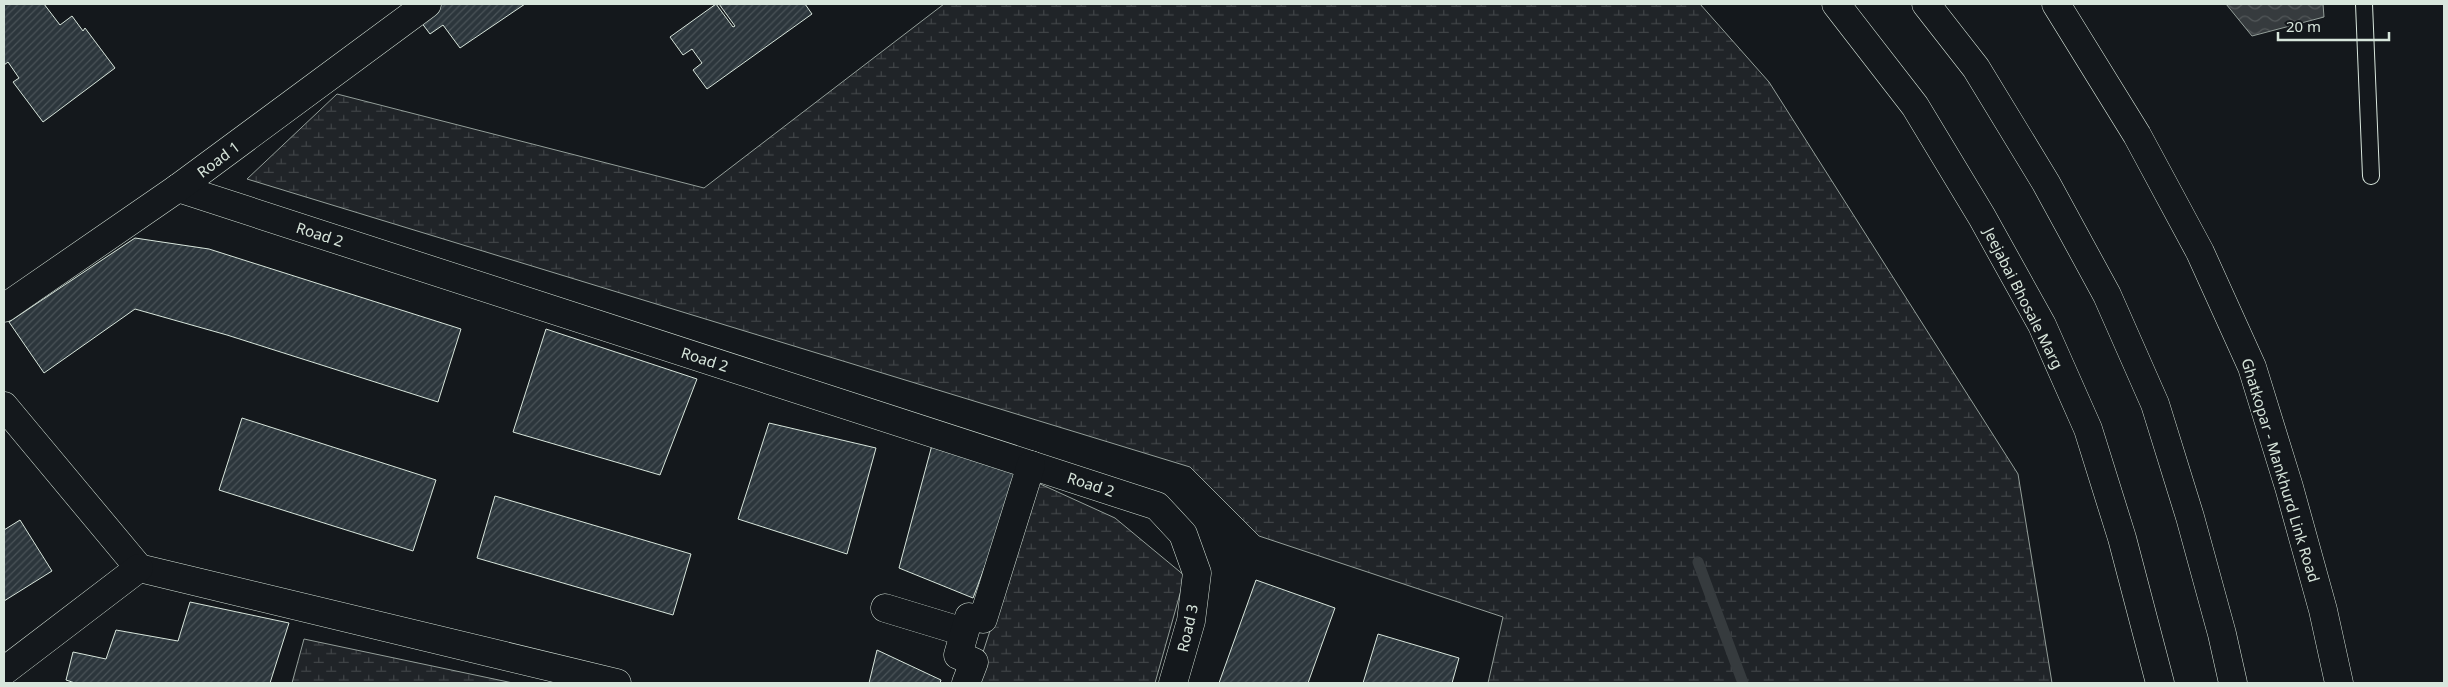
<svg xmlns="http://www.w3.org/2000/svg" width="2448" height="687" font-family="'Noto Sans',sans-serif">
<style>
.wetland{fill:url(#wetland-marsh);stroke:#939e99}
.water{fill:url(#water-waves);stroke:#939e99}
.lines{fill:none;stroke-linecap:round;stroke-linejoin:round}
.stream{stroke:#363b3e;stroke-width:11}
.building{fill:url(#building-hatch);stroke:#d8e6dc}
.service-casing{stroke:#d8e6dc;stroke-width:18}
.minor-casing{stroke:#d8e6dc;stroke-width:29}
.trunk-casing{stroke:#d8e6dc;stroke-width:29}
.service{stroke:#14181c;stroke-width:16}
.minor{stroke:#14181c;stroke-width:28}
.trunk{stroke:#14181c;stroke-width:28}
.labels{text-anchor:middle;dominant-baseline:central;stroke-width:4;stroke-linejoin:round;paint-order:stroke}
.street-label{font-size:15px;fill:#d8e6dc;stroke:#14181c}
</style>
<defs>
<pattern id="wetland-marsh" width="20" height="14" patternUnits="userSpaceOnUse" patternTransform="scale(1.25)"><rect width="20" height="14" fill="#202428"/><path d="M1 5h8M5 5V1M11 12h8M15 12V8" fill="none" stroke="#404447"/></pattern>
<pattern id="water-waves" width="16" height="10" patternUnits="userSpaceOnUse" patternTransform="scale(1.25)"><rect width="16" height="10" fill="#363b3e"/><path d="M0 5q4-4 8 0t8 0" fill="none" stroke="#525759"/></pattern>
<pattern id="building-hatch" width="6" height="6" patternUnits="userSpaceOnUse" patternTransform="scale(1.25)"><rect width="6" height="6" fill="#2c363c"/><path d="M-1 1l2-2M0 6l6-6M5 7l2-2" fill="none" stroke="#4a5358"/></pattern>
</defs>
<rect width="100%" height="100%" fill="#14181c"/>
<g class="wetland">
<path d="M944 4H1700L1769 82 2018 474 2052 683H1488L1503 617 1259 536 1190 467 247 179 337 94 704 188Z"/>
<path d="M1038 483 1115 518 1185 576 1155 683H973Z"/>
<path d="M304 639 513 683H292Z"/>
</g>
<path class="water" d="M2226 4H2323L2324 17 2252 36Z"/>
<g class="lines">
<path class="stream" d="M1698 562 1743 683"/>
</g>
<g class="building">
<path d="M4 4H44L60 25 72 16 83 31 85 28 115 68 43 122 13 82 19 78 8 62 4 65Z"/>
<path d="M439 4H525L460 48 443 25 430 34 418 18Z"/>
<path d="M716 4 733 27 735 26 719 4H805L812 14 707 89 693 70 702 63 692 49 683 55 670 37Z"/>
<path d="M135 238 209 249 461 329 438 402 227 335 135 309 44 373 9 322Z"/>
<path d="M546 329 697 379 660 475 513 432Z"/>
<path d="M242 418 436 480 413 551 219 490Z"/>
<path d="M769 423 876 448 847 554 738 519Z"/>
<path d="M932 445 1020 473 973 598 899 568Z"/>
<path d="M495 496 691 554 673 615 477 558Z"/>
<path d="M20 520 52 571 4 601V530Z"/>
<path d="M1256 580 1335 608 1308 683H1219Z"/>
<path d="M190 602 289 623 270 683H75L66 680 73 652 106 659 116 630 178 641Z"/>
<path d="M1378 634 1459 658 1452 683H1363Z"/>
<path d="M877 650 941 680 940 683H869Z"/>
</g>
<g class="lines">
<defs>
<path id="service" d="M2364 4 2371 176"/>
<g id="minor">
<path d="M178 188 1157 506 1183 534 1197 573 1191 621 1173 683"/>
<path d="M4 308 178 188 427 4"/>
<path d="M4 406 139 568 617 683"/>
<path d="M885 608 964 632"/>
<path d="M4 671 139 568"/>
<path d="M966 683 974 662 958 655 969 617 983 619 1031 465"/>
</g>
<g id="trunk">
<path d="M1836 4 1915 106 1982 217 2042 325 2088 429 2122 538 2160 683"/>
<path d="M1926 4 1976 68 2046 183 2107 295 2155 404 2190 517 2222 634 2233 683"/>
<path d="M2056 4 2137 135 2200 252 2252 367 2289 487 2323 610 2339 683"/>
</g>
</defs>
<use href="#service" class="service-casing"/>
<use href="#minor" class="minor-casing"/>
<use href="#trunk" class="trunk-casing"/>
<use href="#service" class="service"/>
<use href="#minor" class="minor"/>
<use href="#trunk" class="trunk"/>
</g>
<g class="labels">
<g class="street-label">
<text transform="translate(218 159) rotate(-37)">Road 1</text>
<text transform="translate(320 234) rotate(18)">Road 2</text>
<text transform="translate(2024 298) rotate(63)">Jeejabai Bhosale Marg</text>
<text transform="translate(705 359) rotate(18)">Road 2</text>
<text transform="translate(2281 470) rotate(73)">Ghatkopar - Mankhurd Link Road</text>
<text transform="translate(1091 484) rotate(18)">Road 2</text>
<text transform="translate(1187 628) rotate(-77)">Road 3</text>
</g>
</g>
<rect width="2448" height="687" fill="none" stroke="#d8e6dc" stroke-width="10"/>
<path d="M2278 32v8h111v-8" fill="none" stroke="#d8e6dc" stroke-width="2.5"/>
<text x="2286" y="32" font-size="15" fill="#d8e6dc" stroke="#14181c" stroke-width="4" paint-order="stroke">20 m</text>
</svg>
